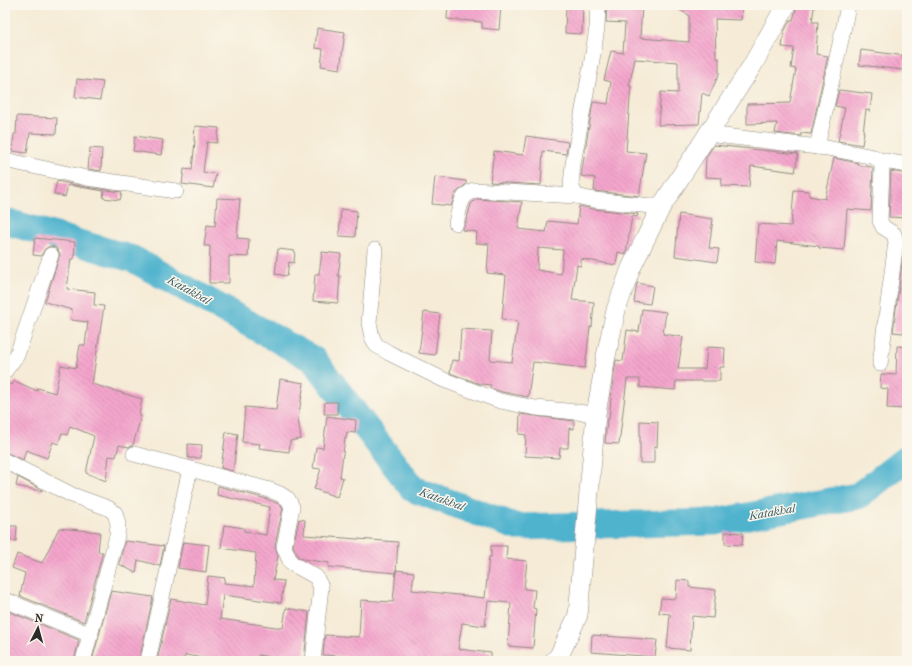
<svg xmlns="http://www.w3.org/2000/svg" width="912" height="666" font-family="'IM FELL French Canon',serif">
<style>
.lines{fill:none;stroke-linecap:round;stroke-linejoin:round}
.river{stroke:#4fb3ce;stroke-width:27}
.building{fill:url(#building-back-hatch);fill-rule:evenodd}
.minor-casing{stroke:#908b80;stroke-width:16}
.tertiary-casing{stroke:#908b80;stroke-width:20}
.minor{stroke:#fff;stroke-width:15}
.tertiary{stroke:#fff;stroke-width:19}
.labels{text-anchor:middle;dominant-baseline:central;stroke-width:3;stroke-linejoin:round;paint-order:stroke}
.water-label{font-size:12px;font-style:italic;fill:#385b64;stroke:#fbf7ec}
</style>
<defs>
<pattern id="building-back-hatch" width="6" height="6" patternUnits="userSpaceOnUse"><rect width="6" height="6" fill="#f4a5cc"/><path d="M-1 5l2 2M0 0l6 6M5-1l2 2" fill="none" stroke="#d18eaf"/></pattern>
</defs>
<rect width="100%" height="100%" fill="#fbf7ec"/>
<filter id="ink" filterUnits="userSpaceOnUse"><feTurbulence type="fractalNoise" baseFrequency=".025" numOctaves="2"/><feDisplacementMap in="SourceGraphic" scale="8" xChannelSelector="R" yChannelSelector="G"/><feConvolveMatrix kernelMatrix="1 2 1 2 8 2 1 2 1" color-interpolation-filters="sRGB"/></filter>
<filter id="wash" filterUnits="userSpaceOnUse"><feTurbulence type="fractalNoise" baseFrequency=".012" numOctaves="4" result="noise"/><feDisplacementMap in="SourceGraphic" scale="16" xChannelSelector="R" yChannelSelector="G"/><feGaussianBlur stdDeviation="0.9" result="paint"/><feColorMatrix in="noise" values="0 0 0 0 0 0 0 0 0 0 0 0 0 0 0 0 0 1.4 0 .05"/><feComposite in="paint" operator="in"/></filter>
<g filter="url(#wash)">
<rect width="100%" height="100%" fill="#f5ebd6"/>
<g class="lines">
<path class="river" d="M5 221 133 259 314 360 413 489 517 527 715 522 858 496 907 458"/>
</g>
<g id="blocks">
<g class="building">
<path d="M448 5 472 6V5H501L499 30 482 28V22L447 19Z"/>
<path d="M566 5H583L582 34 565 33Z"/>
<path d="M607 5H642L640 38 689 42V15L670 5H742L741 20 715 19 716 58H719V74L709 96 702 93 699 124 658 125 661 92 678 93V62L635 59 629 86H631L626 151 646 153 639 196 594 191 595 178 581 176 593 102 608 104 611 82 604 80 611 51 623 53 625 23 606 22Z"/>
<path d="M797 5 814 7 812 22H818L816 54 828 56 811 134 801 133V136L775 133 777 123 747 124V104L790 103 796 69 791 68 794 48 782 47 784 32 790 20H793Z"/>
<path d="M317 28 345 32 340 69 321 66 323 49 315 48Z"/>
<path d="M861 50 906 56 904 70 859 65Z"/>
<path d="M77 79 103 82 100 100 75 97Z"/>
<path d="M839 90 872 94 870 111 866 110 863 132H864L862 145 838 141 845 108 835 106Z"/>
<path d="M17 116 57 118 56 134 30 133 27 153 12 151 14 134H16Z"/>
<path d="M195 126 219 128 217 143 207 142 203 172 216 174 213 188 182 184 184 169 192 170 195 141H194Z"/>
<path d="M135 136 163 140 161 155 133 151Z"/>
<path d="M526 136 568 142 566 154 543 151 541 185 490 182 494 151 523 155Z"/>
<path d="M714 145 798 154 795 172 751 166 749 187 721 186 722 178 705 177 706 157Z"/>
<path d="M90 148 102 149 101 171 88 169Z"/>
<path d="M834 158 858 163V165L872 167 873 168 871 211 847 209 844 250 819 248V246L777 241 775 264 755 262 758 224 791 226 794 190 809 191V196L825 199Z"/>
<path d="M891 171 907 174V218L889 217Z"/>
<path d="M435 177 466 181V184L455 194 451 206 432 204Z"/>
<path d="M57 181 86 187 122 192 120 200 103 198 104 191 68 185 65 197 54 194Z"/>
<path d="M217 198 240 199 237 238 249 239 248 257 229 256V283H209L210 246H204L207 225 215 226Z"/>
<path d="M476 199 522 202 518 229 546 232 548 221 577 224 579 206 593 209 638 214 637 217 632 216 626 254 618 252 616 265 581 259V266L577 265 572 300 594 302 592 327H590L585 368 533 362 528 397 502 392 490 388 491 385 480 384 450 373 452 360 459 361 461 329 492 331 490 360 512 362 518 321 502 319 506 275 487 273 489 244 476 243 477 232 462 230 465 225 471 204ZM538 248 563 250 561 274 537 270Z"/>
<path d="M341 209 357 211 355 237 339 236Z"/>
<path d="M679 214 713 219 709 248 719 249 717 262 675 256Z"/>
<path d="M35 238 75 242 74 259H71L67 289 95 292 94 305 104 306 92 384 142 399 139 415 141 416 133 445 129 447 119 445 116 457 109 456 106 481 86 473 94 436 70 426 67 435 62 433 58 444 53 442 47 458 26 450 23 460 5 452V382L12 385 15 381 37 391 38 388 55 393 61 365 76 368 80 345H85L88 322 71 320 72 310 45 302 60 254 57 249 54 247 50 246 45 249 41 256 33 255Z"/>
<path d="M904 248H907V322L903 333 893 332Z"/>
<path d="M278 249 295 251 294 263 289 262 287 276 275 274Z"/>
<path d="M322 252 341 254 338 276H340L338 303 313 301 315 274H319Z"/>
<path d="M637 283 653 286 650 304 634 302Z"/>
<path d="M642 309 666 312 663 334 683 337 678 369H705L707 347 725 348 724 367H720V381H676L675 390 640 387V379H627L619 444 605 443 607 419H609L612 388 616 360 623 361 627 330 639 332Z"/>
<path d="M424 312 440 314 435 355 419 353Z"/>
<path d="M897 346 907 347V409L887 408 888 389 880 388 881 374 896 375Z"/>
<path d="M280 379 304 383 298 419 301 439 290 441 289 452 259 448 260 444 242 442 245 407 276 410Z"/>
<path d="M325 402H338L337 414H324Z"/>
<path d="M520 414 574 421V429L569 428 568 448H560L559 458 525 456 526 435 519 434Z"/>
<path d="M327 416 356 420 355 433 347 432 346 439 345 438 340 477 343 478 337 497 314 489 321 469 313 468 316 447 323 448Z"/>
<path d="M640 421 658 422 657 447 654 446V463H640Z"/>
<path d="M226 432 238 434 233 471 221 468Z"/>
<path d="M188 444 202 445 201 458H188Z"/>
<path d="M18 477 42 490V491L16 486Z"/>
<path d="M218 486 267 499 281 505 283 508 275 545 278 556 273 580 284 581 281 603 223 595 220 619 283 628 286 608 309 612 304 661H292L258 655 257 661H216V660L185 655 184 661H157L171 599 205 605 208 576 225 578 224 583 254 586 256 553 221 548 224 525 244 528V531L266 535 270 507 217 495Z"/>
<path d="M299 519 305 520 304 535 398 542 396 573 328 567 329 563 303 559 298 557 293 546Z"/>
<path d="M5 526H17L16 541 5 540Z"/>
<path d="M59 528 100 532 98 552H103L84 622 20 596 25 573 12 568 17 554 42 563Z"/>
<path d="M725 532 743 533 742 545 725 544Z"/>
<path d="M125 541 164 546 160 566 138 560 136 573 119 564Z"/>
<path d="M183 542 209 545 206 572 178 568Z"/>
<path d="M491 546H507L506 559 527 561 524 589 535 590 533 608 536 609 533 648 508 646 511 603 488 601 485 626 462 623 458 649 491 653V661H357V657L323 655 325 635 359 637 361 600 393 602 396 570 414 572 412 590 485 598 489 557H491Z"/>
<path d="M677 580 689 581V587L716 590 713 618 692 616 690 650 667 648 670 614 659 613 661 598 676 599Z"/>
<path d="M111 591 153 597 139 661H92Z"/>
<path d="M5 610 79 640 74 661H5Z"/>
<path d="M592 635 657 640 655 657 591 652Z"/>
</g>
</g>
</g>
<g filter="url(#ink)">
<use href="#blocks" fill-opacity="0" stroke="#908b80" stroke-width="1"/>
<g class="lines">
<defs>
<g id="minor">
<path d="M598 5 597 28 591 66 573 164 571 185 576 196 594 200 661 207"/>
<path d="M707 134 827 148 874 157 879 160 882 166 880 221 883 227 894 234 896 242 880 364"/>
<path d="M817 147 844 26 848 5"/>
<path d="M5 160 87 178 176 191"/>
<path d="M879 160 907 165"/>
<path d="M456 223C460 209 459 196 474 190L576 196"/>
<path d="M375 250 369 323 372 337 376 345 389 353 444 380 500 401 536 408 596 414"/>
<path d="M5 371 17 355 51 255"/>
<path d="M134 454 270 490 280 494 288 499 292 507 284 547 291 563 316 577 321 587 313 661"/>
<path d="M5 461 72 495 108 508 115 513 118 524 117 536 83 661"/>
<path d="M5 600 91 635"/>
<path d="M148 661 190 469"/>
</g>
<path id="tertiary" d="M554 661 559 656 578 615 596 414 606 356 616 310 631 268 661 207 752 66 786 5"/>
</defs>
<use href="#minor" class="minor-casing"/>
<use href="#tertiary" class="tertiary-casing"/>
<use href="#minor" class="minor"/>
<use href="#tertiary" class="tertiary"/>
</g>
</g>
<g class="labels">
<g class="water-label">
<text transform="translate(189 290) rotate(29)">Katakhal</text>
<text transform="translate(442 499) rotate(20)">Katakhal</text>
<text transform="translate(772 512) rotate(-10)">Katakhal</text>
</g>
</g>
<rect width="912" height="666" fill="none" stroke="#fbf7ec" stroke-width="20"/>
<g transform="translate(38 628) rotate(6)" stroke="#fbf7ec" stroke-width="3" paint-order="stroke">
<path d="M0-3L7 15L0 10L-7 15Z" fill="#2b2b2b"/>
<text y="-6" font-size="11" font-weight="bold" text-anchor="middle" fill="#2b2b2b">N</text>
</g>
</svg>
